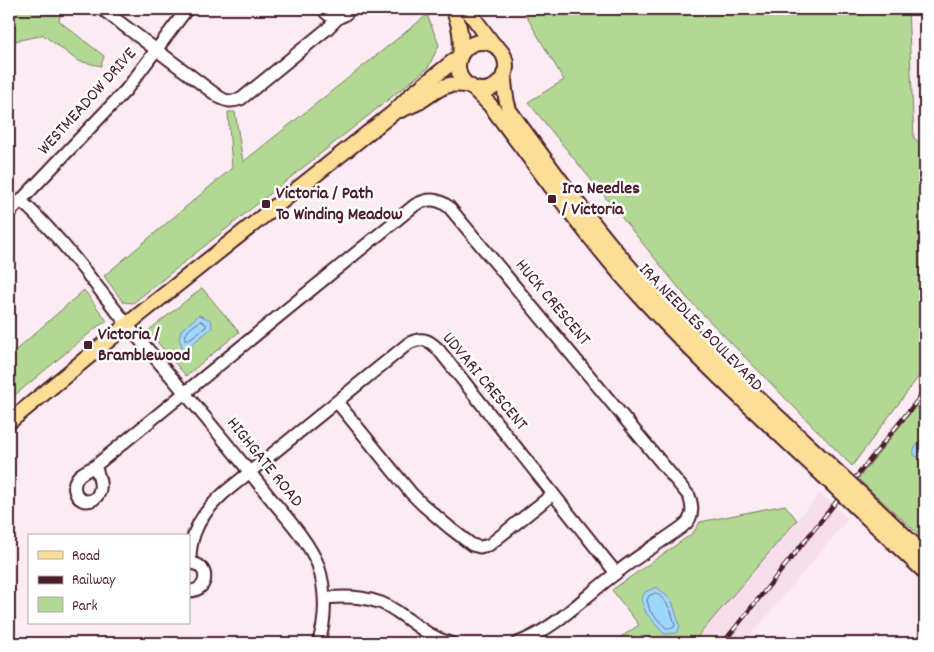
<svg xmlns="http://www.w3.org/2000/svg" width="934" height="652" font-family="Dekko,sans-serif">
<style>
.built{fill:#f8ddeb}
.green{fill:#b2d994;stroke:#7e7c60}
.water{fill:#9dd7fd;stroke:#7c8da9}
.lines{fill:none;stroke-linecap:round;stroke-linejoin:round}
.shore{stroke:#6b697f;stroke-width:1}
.minor-casing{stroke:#4a1f2b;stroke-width:15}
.major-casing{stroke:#4a1f2b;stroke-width:18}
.minor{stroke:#fff;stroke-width:11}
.major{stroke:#fdde96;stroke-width:14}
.rail-casing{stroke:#4a1f2b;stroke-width:4.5}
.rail{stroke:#fff;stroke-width:2.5;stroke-dasharray:8;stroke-linecap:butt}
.major-bridge-casing{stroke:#4a1f2b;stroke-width:18;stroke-linecap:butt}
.major-bridge{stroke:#fdde96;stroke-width:14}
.poi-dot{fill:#4a1f2b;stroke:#fff;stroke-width:2}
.labels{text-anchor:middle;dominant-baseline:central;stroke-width:5;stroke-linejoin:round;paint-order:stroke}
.street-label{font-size:18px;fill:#4a1f2b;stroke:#fff}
.poi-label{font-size:18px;font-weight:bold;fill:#4a1f2b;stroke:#fff;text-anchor:start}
</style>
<rect width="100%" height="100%" fill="#fbebf3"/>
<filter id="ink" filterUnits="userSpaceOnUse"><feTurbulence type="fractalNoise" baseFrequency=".02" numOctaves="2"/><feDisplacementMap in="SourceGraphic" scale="10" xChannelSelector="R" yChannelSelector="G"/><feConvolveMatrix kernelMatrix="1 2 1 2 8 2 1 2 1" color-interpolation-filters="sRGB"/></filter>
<g filter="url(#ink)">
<path class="built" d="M820 493 848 519 744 643H692Z"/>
<g class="green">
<path d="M9 9H62L59 21 104 56 101 66 78 61 42 34 40 36 9 42Z"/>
<path d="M522 9H908L914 138 925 148V368L852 466 687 298 528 102 564 80Z"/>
<path d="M427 15 439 45 428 68 133 303 123 302 104 276 232 168 228 112H235L243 162Z"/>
<path d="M202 288 239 332 186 376 148 331Z"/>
<path d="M84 290 107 321 97 327 9 400V356Z"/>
<path d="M925 395V540L858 479Z"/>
<path d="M785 505 797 520 692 643H612L639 625 612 590 693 533 700 522Z"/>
</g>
<g class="water">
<path d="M199 315 211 320 212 328 193 343 189 353 186 355 179 339 181 330Z"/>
<path d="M925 434V462L914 455V449Z"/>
<path d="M657 587 672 601 680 627 677 633 664 634 646 613 641 600 645 592Z"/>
</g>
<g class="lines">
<g class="shore">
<path d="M201 321 206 324V327L188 340H185C184 331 194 325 201 321Z"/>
<path d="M656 593C668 602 672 611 675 626L673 628H666L650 611 647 600 649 596Z"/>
</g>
<defs>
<g id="minor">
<path d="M102 9 219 97C227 102 232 102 241 99L327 29 338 18"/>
<path d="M323 9C330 20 343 20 350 9"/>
<path d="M21 201C65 240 101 294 139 339 183 390 226 442 267 494 284 515 308 540 318 565 326 589 327 620 318 643"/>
<path d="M9 213 126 90 187 9"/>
<path d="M337 402 411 493 422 504 450 528 472 545 480 547 489 545 553 494"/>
<path d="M95 466C99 476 105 491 94 499 90 501 86 502 82 500 74 496 72 484 78 477 82 472 89 470 95 466L415 205C428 198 437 198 449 207L689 496C694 509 693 519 682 527 660 543 636 557 615 574 585 596 553 631 517 643"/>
<path d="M189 563C210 563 210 591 189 591"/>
<path d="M190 563C189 533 202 513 224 493L409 343C422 337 428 339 438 349L616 573"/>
<path d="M325 598C350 596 375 596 396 611 414 623 429 637 450 643"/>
</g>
<g id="major">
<path d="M453 9C460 25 462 38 460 56"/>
<path d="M467 9 493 44"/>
<circle cx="482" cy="66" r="24"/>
<path d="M504 74C504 87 505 97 509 110 555 174 602 239 656 297 713 358 775 414 836 471"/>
<path d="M473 88 490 105C543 174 592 246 652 309 708 369 769 424 828 480"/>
<path d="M401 110C407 107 413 105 419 102 440 89 443 81 470 86"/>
<path d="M9 422 139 315 393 113 411 95 460 56"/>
<path d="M864 497 925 555"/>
<path d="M856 507 925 572"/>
</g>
</defs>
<use href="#minor" class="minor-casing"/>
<use href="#major" class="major-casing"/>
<use href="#minor" class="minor"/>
<use href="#major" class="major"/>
<defs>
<path id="rail" d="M723 643 925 391"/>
</defs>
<use href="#rail" class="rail-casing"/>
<use href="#rail" class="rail"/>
<defs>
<g id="major-bridge">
<path d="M836 471 864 497"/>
<path d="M828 480 856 507"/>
</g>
</defs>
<use href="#major-bridge" class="major-bridge-casing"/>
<use href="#major-bridge" class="major-bridge"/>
</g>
</g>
<g class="poi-dot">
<rect x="547" y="194" width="10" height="10" rx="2.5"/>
<rect x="261" y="199" width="10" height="10" rx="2.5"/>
<rect x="83" y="340" width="10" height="10" rx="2.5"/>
</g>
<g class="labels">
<g class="street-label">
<text transform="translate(88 102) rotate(-48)">WESTMEADOW DRIVE</text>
<text transform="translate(552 303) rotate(50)">HUCK CRESCENT</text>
<text transform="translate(700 328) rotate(46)">IRA NEEDLES BOULEVARD</text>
<text transform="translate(484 382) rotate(50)">UDVARI CRESCENT</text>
<text transform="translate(264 463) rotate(51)">HIGHGATE ROAD</text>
</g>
<g class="poi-label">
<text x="562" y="189">Ira Needles<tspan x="562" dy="21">/ Victoria</tspan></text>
<text x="276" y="194">Victoria / Path<tspan x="276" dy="21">To Winding Meadow</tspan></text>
<text x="98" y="335">Victoria /<tspan x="98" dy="21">Bramblewood</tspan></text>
</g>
</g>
<rect width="934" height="652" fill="none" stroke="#fff" stroke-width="30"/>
<rect x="15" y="15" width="904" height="622" fill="none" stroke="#4a1f2b" stroke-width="2" filter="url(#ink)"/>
<rect x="28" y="534" width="162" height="90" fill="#ffffff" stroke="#b7a5aa"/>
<rect x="38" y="551" width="25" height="8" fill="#fdde96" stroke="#b7a5aa"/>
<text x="72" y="560" font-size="15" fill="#4a1f2b">Road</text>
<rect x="38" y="576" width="25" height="8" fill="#4a1f2b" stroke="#b7a5aa"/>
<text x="72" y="584" font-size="15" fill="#4a1f2b">Railway</text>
<rect x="38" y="597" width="25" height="15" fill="#b2d994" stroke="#b7a5aa"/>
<text x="72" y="610" font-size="15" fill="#4a1f2b">Park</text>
</svg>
